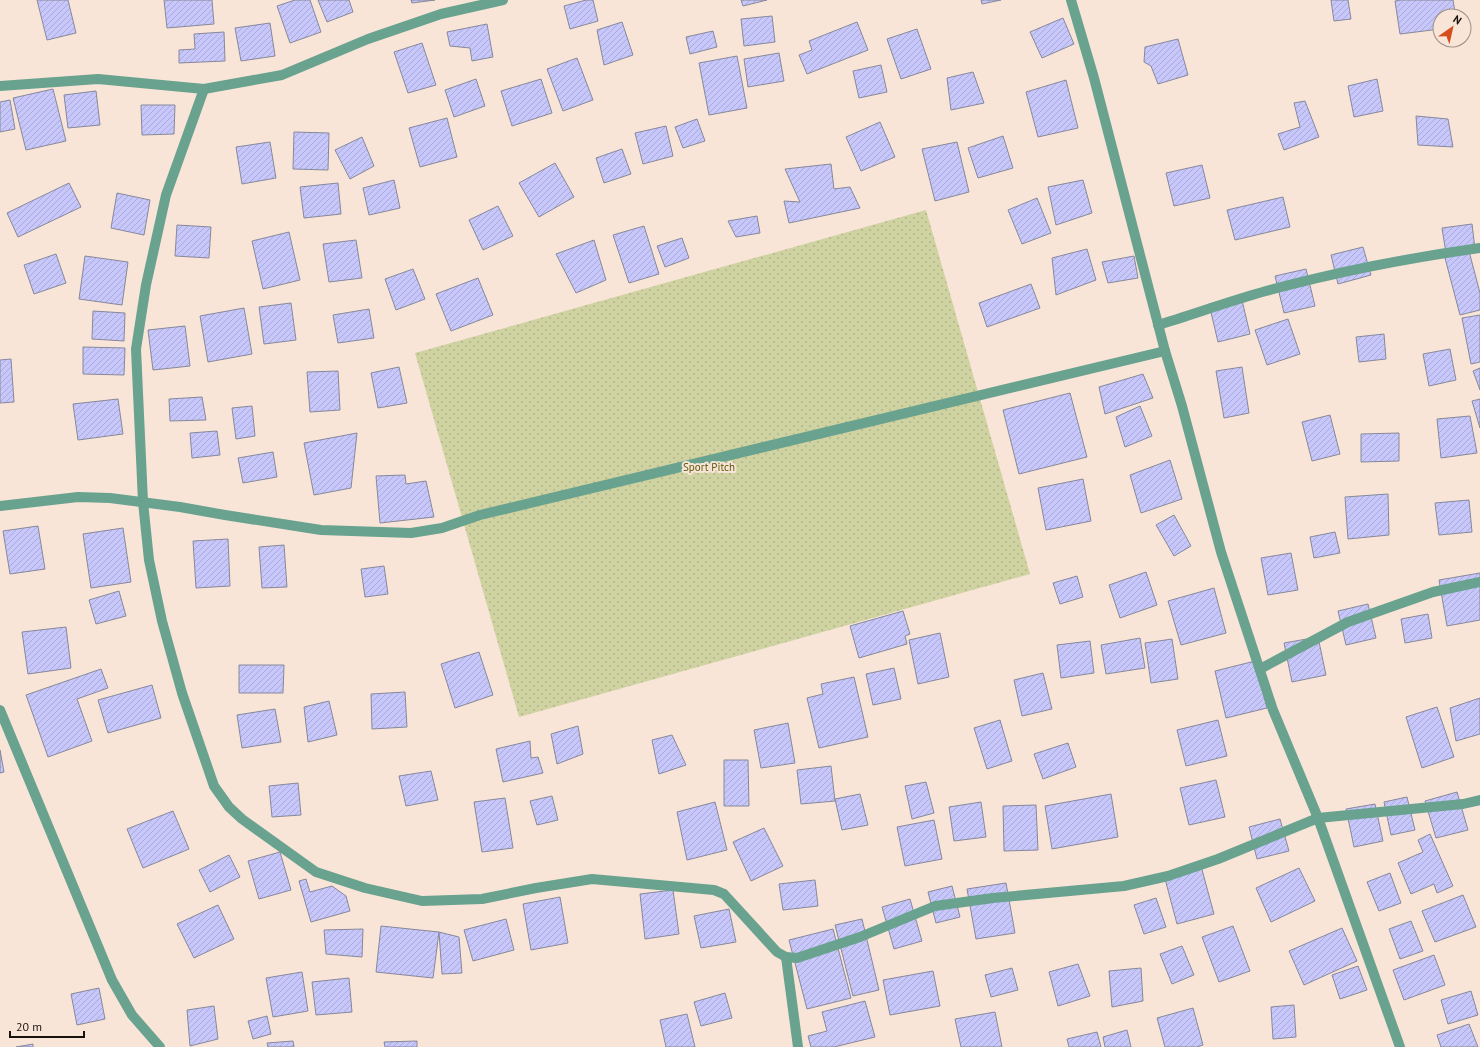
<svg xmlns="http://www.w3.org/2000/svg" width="1480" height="1047" font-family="'PT Sans',sans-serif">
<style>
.park{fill:url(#park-dots)}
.building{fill:url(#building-hatch);stroke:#87889a}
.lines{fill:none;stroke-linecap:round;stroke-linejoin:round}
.minor{stroke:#69a28e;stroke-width:10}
.labels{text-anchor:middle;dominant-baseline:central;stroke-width:4;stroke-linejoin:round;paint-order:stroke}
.park-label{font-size:11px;fill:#5a5c0b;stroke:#f8e5d8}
</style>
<defs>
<pattern id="park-dots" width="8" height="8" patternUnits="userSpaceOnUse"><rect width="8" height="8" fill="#cfd2a1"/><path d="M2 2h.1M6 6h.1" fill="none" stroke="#b1b389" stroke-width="1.8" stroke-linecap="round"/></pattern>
<pattern id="building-hatch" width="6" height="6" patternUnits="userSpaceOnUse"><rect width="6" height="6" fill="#c7c7fb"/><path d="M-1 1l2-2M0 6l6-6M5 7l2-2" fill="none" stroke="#aaaad6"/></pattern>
</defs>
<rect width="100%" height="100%" fill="#f8e5d8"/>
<path class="park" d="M926 210 1030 574 519 717 415 353Z"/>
<g class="building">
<path d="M37 0H68L76 33 47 40Z"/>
<path d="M164 0H212L214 24 167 28Z"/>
<path d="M295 0H310L321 32 290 43 277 6Z"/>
<path d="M318 0H349L353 12 327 22Z"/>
<path d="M411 0H435L412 3Z"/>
<path d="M586 0H593L598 21 570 29 564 6Z"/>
<path d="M741 0H767L743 6Z"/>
<path d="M981 0H1001L982 4Z"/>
<path d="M1331 0H1348L1351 19 1334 21Z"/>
<path d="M1401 0H1453L1455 12 1438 15 1440 29 1400 34 1395 1Z"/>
<path d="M772 16 775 42 744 46 741 19Z"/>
<path d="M1063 18 1074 44 1042 58 1030 32Z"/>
<path d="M622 22 633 55 604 65 597 30Z"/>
<path d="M857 22 868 50 807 74 799 55 812 50 809 41Z"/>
<path d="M270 23 275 56 241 61 235 28Z"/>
<path d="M487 24 493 57 472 61 470 48 450 46 447 32Z"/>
<path d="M917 29 931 69 901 79 887 39Z"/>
<path d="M713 31 717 47 690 54 686 37Z"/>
<path d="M224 32 225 61 179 63V50L195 49 194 34Z"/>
<path d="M1178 39 1188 75 1158 84 1151 66 1144 62 1145 47Z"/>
<path d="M422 43 436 85 408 93 394 52Z"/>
<path d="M779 53 784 81 748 87 744 59Z"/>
<path d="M737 56 747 108 709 115 699 63Z"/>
<path d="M577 58 593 100 563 111 547 69Z"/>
<path d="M881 65 887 92 859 98 853 71Z"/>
<path d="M973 72 984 103 951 110 947 78Z"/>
<path d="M476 79 485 106 454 117 445 90Z"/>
<path d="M541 79 552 113 512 126 501 91Z"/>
<path d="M1377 79 1383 111 1354 117 1348 86Z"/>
<path d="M1066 80 1078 128 1038 137 1026 92Z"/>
<path d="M53 89 66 141 26 150 13 98Z"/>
<path d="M96 91 100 125 68 128 64 95Z"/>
<path d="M10 100 15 129 0 132V102Z"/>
<path d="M1305 101 1319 137 1284 150 1278 134 1300 127 1294 103Z"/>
<path d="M141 105H175L174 134 142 135Z"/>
<path d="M1416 116 1448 119 1453 147 1418 145Z"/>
<path d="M447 118 457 157 420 167 409 128Z"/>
<path d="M697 119 705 141 683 148 675 127Z"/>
<path d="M880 122 895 157 861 171 846 137Z"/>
<path d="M666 126 673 156 643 164 635 133Z"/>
<path d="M294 132 329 133 328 170 293 169Z"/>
<path d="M1003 136 1013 168 978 178 968 148Z"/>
<path d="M362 137 374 166 350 179 335 150Z"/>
<path d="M270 142 276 178 242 184 236 147Z"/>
<path d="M957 142 969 192 935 201 922 149Z"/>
<path d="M622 149 631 174 604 183 596 158Z"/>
<path d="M555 163 574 197 539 217 519 183Z"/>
<path d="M831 164 834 189 850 187 860 208 789 223 784 201 800 202 785 169Z"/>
<path d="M1202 165 1210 198 1174 206 1166 173Z"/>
<path d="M394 180 400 208 369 215 363 188Z"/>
<path d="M1083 180 1092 213 1056 225 1048 187Z"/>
<path d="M69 183 81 207 18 237 7 213Z"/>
<path d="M338 183 341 214 304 218 300 187Z"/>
<path d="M117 193 150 200 144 235 111 228Z"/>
<path d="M1283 197 1290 227 1235 240 1227 210Z"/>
<path d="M1037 198 1051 233 1022 244 1008 210Z"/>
<path d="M498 206 513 236 483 250 469 220Z"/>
<path d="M757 216 760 233 736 237 728 221Z"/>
<path d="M1472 224 1475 249 1446 253 1442 228Z"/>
<path d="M177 225 211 227 209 258 175 256Z"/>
<path d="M644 226 659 274 629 283 613 235Z"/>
<path d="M289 232 300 280 263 289 252 241Z"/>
<path d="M682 238 689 258 665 267 657 246Z"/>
<path d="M356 240 362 278 329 282 323 244Z"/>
<path d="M594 240 606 280 576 293 556 254Z"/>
<path d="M1363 247 1371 275 1338 284 1331 255Z"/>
<path d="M1087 249 1096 280 1056 295 1052 258Z"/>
<path d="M1469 251 1480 293V310L1460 315 1445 258Z"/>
<path d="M56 254 66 283 34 294 24 265Z"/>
<path d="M85 256 128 262 122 305 79 299Z"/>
<path d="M1134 256 1138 278 1108 283 1102 262Z"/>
<path d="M413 269 425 299 396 310 385 279Z"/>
<path d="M1306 269 1315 306 1284 313 1275 276Z"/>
<path d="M478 278 493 315 451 331 436 294Z"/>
<path d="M1031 284 1040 308 987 327 979 303Z"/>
<path d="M1241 296 1250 334 1218 342 1209 304Z"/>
<path d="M291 303 296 340 264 344 259 307Z"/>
<path d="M244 308 252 354 208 362 200 316Z"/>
<path d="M369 309 374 338 338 343 333 315Z"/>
<path d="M93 311 125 313 124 341 92 339Z"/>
<path d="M1480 315V362L1471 364 1462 318Z"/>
<path d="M1288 319 1300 354 1267 365 1255 330Z"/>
<path d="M185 326 190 366 153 370 148 330Z"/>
<path d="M1384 334 1386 359 1359 362 1356 337Z"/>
<path d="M83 347 125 348 124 375 83 374Z"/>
<path d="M1450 349 1456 380 1429 386 1423 354Z"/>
<path d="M11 359 14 402 0 403V360Z"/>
<path d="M399 367 407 403 378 408 371 373Z"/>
<path d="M1242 367 1249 413 1224 418 1216 371Z"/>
<path d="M1480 368V390L1473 371Z"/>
<path d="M338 371 340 410 310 412 307 372Z"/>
<path d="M1143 374 1153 398 1105 414 1099 387Z"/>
<path d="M1070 393 1087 457 1019 474 1003 410Z"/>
<path d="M202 397 206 420 170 421 169 399Z"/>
<path d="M118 399 123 434 78 440 73 404Z"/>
<path d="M1480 399V428L1472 401Z"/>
<path d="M252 406 255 436 236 439 232 408Z"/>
<path d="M1140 406 1152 436 1125 447 1116 417Z"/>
<path d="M1330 415 1340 454 1312 461 1302 422Z"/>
<path d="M1470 416 1477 453 1441 458 1437 419Z"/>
<path d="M217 431 220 455 192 458 190 433Z"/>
<path d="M357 433 351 488 314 495 304 443Z"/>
<path d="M1399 433V461L1361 462V434Z"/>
<path d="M273 452 277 477 243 483 238 458Z"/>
<path d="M1170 460 1182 499 1141 513 1130 475Z"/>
<path d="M405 475 406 484 426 481 434 517 380 523 376 476Z"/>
<path d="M1083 479 1091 521 1046 530 1038 488Z"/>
<path d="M1388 494 1389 535 1348 539 1345 497Z"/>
<path d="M1469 500 1472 532 1439 535 1435 503Z"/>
<path d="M1174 515 1191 546 1174 556 1156 525Z"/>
<path d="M38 526 45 569 10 574 3 531Z"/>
<path d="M123 528 131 582 91 588 83 534Z"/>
<path d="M1335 532 1340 553 1314 558 1310 537Z"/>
<path d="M228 539 230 586 196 588 193 541Z"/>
<path d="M284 545 287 587 262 588 259 547Z"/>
<path d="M1291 553 1298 590 1268 595 1261 558Z"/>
<path d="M384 566 388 594 365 597 361 569Z"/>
<path d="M1146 572 1157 605 1120 618 1109 585Z"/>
<path d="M1480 573V620L1447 626 1439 580Z"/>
<path d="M1077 576 1083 597 1060 604 1053 583Z"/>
<path d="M1214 588 1226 633 1181 645 1168 601Z"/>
<path d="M119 591 126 616 96 624 89 600Z"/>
<path d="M1368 604 1376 638 1346 645 1338 611Z"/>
<path d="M903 611 910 634 905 636 907 644 859 658 850 626Z"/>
<path d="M1428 614 1432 638 1405 643 1401 619Z"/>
<path d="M66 627 71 668 28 674 22 632Z"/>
<path d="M940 633 949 677 918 684 909 640Z"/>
<path d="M1318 637 1326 675 1292 682 1284 643Z"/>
<path d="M1140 638 1145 668 1106 674 1101 645Z"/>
<path d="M1172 639 1178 679 1151 683 1145 643Z"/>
<path d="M1090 641 1094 673 1061 678 1057 645Z"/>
<path d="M479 652 493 695 455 708 441 664Z"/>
<path d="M1255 661 1267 708 1226 718 1215 671Z"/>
<path d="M239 665H284L283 693H239Z"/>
<path d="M894 668 901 699 873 705 866 674Z"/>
<path d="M101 669 108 688 77 699 92 741 48 757 26 695Z"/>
<path d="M1043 673 1052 709 1022 716 1014 680Z"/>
<path d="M854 677 868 737 819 748 807 698 823 694 821 684Z"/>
<path d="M152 685 161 718 108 733 98 700Z"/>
<path d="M405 692 407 727 372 729 371 694Z"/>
<path d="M1480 698V734L1456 741 1450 708Z"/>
<path d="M329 701 337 735 308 742 304 707Z"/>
<path d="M1437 707 1454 757 1422 768 1406 717Z"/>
<path d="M275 709 281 742 242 748 237 715Z"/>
<path d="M1000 720 1012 761 987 769 974 728Z"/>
<path d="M1218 720 1227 756 1186 766 1177 730Z"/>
<path d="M788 723 795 763 761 768 754 730Z"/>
<path d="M578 726 583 754 557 764 551 734Z"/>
<path d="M672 735 686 765 659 774 652 740Z"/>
<path d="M530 741 531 758 538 757 543 773 503 782 496 749Z"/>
<path d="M1068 743 1076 767 1043 779 1034 754Z"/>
<path d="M0 750 4 772 0 773Z"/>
<path d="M724 760H748L749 806H724Z"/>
<path d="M831 766 835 801 801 804 797 770Z"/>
<path d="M431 771 438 800 406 806 399 776Z"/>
<path d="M1216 780 1225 817 1189 825 1180 788Z"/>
<path d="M926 782 934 813 912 819 905 786Z"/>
<path d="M298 783 301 815 272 817 269 786Z"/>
<path d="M1457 792 1468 830 1436 838 1425 801Z"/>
<path d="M860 794 868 825 842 830 835 799Z"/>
<path d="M1111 794 1118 837 1052 849 1045 806Z"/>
<path d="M552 796 558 820 537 825 530 801Z"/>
<path d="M1407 797 1415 830 1391 835 1384 802Z"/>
<path d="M505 798 513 848 482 852 474 802Z"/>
<path d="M715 802 727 850 687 860 677 812Z"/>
<path d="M981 802 986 837 954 841 949 807Z"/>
<path d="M1375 804 1383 841 1354 847 1346 809Z"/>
<path d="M1036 805 1038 850 1004 851 1003 806Z"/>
<path d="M173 811 189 849 143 868 127 829Z"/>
<path d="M1280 819 1289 851 1257 859 1249 827Z"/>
<path d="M934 820 942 859 905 866 897 827Z"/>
<path d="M764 828 783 866 751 881 733 842Z"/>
<path d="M1430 834 1453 886 1437 893 1434 884 1411 894 1398 863 1423 852 1418 840Z"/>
<path d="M280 852 291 890 259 899 248 861Z"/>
<path d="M229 855 240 877 210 892 199 870Z"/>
<path d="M1201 866 1214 914 1177 924 1164 875Z"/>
<path d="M1299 868 1315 901 1271 922 1256 888Z"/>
<path d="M1390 873 1401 903 1379 911 1367 882Z"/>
<path d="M306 879 310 892 332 886 346 896 350 911 311 922 299 881Z"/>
<path d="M815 880 818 906 783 910 779 884Z"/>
<path d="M1006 883 1015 933 976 939 967 889Z"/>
<path d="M952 886 960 917 936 923 928 892Z"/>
<path d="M673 890 679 934 645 939 640 894Z"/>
<path d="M1463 895 1476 927 1435 942 1422 911Z"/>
<path d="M560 897 568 943 531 950 523 904Z"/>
<path d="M1156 898 1166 927 1144 934 1134 905Z"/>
<path d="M910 899 922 941 894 949 882 907Z"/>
<path d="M218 905 234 939 194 958 177 924Z"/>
<path d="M729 909 736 942 701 948 694 916Z"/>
<path d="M506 919 514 950 473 961 464 930Z"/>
<path d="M862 919 879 990 853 996 835 925Z"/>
<path d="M1411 921 1423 951 1400 959 1389 929Z"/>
<path d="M381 926 439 932 433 978 376 972Z"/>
<path d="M1233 926 1250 971 1219 982 1202 937Z"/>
<path d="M1342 928 1357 961 1304 985 1289 951Z"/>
<path d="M363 929 362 957 326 954 324 930Z"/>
<path d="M833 929 851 998 807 1009 789 940Z"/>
<path d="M439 932 459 937 462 973 442 974Z"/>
<path d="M1182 946 1194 975 1172 984 1160 954Z"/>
<path d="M1434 955 1445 985 1404 1000 1393 970Z"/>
<path d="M1078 964 1090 996 1058 1006 1049 972Z"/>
<path d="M1358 966 1367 990 1340 999 1332 975Z"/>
<path d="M1012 968 1018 990 991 997 985 975Z"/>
<path d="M1141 968 1143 1001 1112 1007 1109 971Z"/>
<path d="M933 971 940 1006 890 1015 883 980Z"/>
<path d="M302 972 308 1011 273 1017 266 978Z"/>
<path d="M349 978 352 1012 316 1015 312 982Z"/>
<path d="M99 988 105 1019 77 1025 71 994Z"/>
<path d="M1471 991 1478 1015 1448 1024 1441 1000Z"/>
<path d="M725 993 732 1018 701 1026 694 1002Z"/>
<path d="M865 1001 875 1037 834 1047H811L808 1036 827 1031 822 1012Z"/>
<path d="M1294 1005 1296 1037 1273 1039 1271 1007Z"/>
<path d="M214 1006 218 1039 190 1046 187 1010Z"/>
<path d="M1193 1008 1203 1045 1197 1047H1165L1157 1018Z"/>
<path d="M995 1012 1002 1047H961L955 1019Z"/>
<path d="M687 1014 695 1047H666L660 1020Z"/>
<path d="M267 1016 271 1034 253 1039 248 1021Z"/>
<path d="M1469 1024 1478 1047H1441L1437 1035Z"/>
<path d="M1127 1030 1131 1047H1105L1103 1037Z"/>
<path d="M1097 1032 1101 1047H1069L1067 1039Z"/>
<path d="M293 1041 294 1047H268L267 1043Z"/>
<path d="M417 1041V1047H385L384 1042Z"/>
<path d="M33 1044V1047H16Z"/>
</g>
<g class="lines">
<g class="minor">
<path d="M1071 0 1094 78 1165 351 1182 406 1221 552 1273 710 1318 818 1400 1047"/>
<path d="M0 86 98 79 204 89 282 75 368 39 441 14 503 0"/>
<path d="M204 89 166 195 146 285 136 349 143 502 149 560 162 621 182 693 214 786 229 807 242 819 316 872 365 888 422 901 482 899 536 888 592 879 714 890 724 894 777 952 786 957 797 958 860 937 935 906 993 898 1124 886 1168 876 1218 859 1318 818 1463 804 1480 800"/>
<path d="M1158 325C1194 314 1230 301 1266 291 1336 272 1408 258 1480 248"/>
<path d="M0 506 78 497 110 498 180 507 225 515 321 530 411 533 442 528 480 515 1165 351"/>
<path d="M1260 669 1348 622 1433 592 1480 582"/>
<path d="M0 710 112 980 132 1015 160 1047"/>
<path d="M786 957 798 1047"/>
</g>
</g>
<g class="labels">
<g class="park-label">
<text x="709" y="467">Sport Pitch</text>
</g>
</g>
<g transform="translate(1452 28) rotate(34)"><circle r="19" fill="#f8e5d8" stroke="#9e9187"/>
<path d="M0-3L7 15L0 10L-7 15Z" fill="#d54d1d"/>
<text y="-6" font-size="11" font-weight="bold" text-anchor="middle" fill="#18120d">N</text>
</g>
<path d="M10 1031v6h74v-6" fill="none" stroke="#18120d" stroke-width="2"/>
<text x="16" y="1031" font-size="12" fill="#18120d" stroke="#f8e5d8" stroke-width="3" paint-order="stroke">20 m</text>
</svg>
